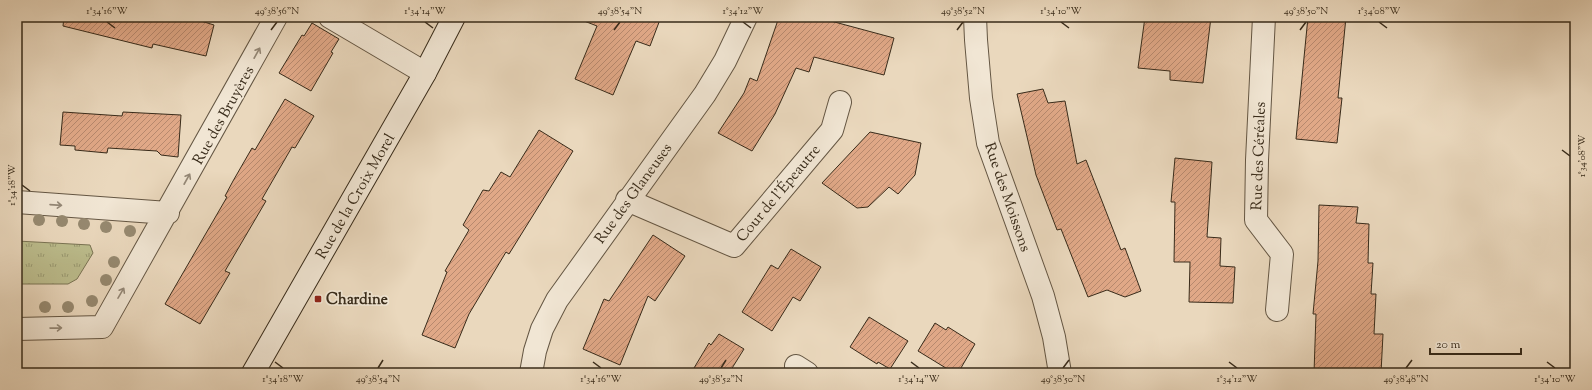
<svg xmlns="http://www.w3.org/2000/svg" width="1592" height="390" font-family="'Sorts Mill Goudy',serif">
  <style>
    .grass { fill: url(#grass-tufts); stroke: #7a7454 }
    .building { fill: url(#building-hatch); stroke: #382b1a }
    .lines { fill: none; stroke-linecap: round; stroke-linejoin: round }
    .street-casing { stroke: #645643; stroke-width: 24 }
    .secondary-casing { stroke: #382b1a; stroke-width: 24 }
    .street { stroke: #f1e6d4; stroke-width: 22 }
    .secondary { stroke: #f1e6d4; stroke-width: 22 }
    .tree { fill: #968970 }
    .oneway { stroke: #948877 }
    .ticks { fill: none; stroke: #382b1a; stroke-width: 1.5 }
    .poi-dot { fill: #8f2418; stroke: #f1e6d4; stroke-width: 1.5 }
    .labels { text-anchor: middle; stroke-width: 3.5; stroke-linejoin: round; paint-order: stroke }
    .street-label { font-size: 15px; fill: #382b1a; stroke: #f1e6d4 }
    .poi-label { font-size: 15px; font-weight: bold; fill: #382b1a; stroke: #f1e6d4; text-anchor: start }
    .neatline { fill: none; stroke: #382b1a; stroke-width: 1.5 }
    .ticks-label { font-size: 10px; text-anchor: middle; fill: #382b1a }
  </style>
  <defs>
    <pattern id="grass-tufts" width="24" height="20" patternUnits="userSpaceOnUse"><rect width="24" height="20" fill="#bcbd8d"/><path d="M3 7l-1-3M5 7V3M7 7l1-3M15 17l-1-3M17 17v-4M19 17l1-3" fill="none" stroke="#9a9a72"/></pattern>
    <pattern id="building-hatch" width="6" height="6" patternUnits="userSpaceOnUse"><rect width="6" height="6" fill="#e0a887"/><path d="M-1 1l2-2M0 6l6-6M5 7l2-2" fill="none" stroke="#b7896e"/></pattern>
  </defs>
  <rect width="100%" height="100%" fill="#ead8bd"/>
  <filter id="stains"><feTurbulence type="fractalNoise" baseFrequency=".005" numOctaves="4"/><feColorMatrix values="0 0 0 0 .2 0 0 0 0 .09 0 0 0 0 .02 0 0 0 .5 -.17"/></filter>
  <radialGradient id="worn" r=".72"><stop offset=".6" stop-color="#630" stop-opacity="0"/><stop offset="1" stop-color="#630" stop-opacity=".3"/></radialGradient>
  <!-- grass -->
  <path class="grass" d="M17 241 90 245 93 253 77 279 68 284H17Z"/>
  <!-- building -->
  <path class="building" d="M64 17H188L214 25 206 56 153 44 152 48 63 26Z
    M580 17H661L650 46 636 41 613 95 575 79 597 26 579 19Z
    M779 17H816L894 38 884 75 814 57 809 72 796 68 775 114 752 151 718 133 744 93 750 78 757 81Z
    M1145 17H1211L1203 83 1170 80V71L1138 68Z
    M1308 17H1346L1338 98H1342L1337 143 1296 139Z
    M312 23 339 39 331 52 333 53 311 91 279 73 302 35 304 36Z
    M1043 89 1048 103 1065 101 1077 164 1086 160 1121 250 1125 248 1141 291 1125 297 1107 290 1088 297 1061 229 1057 230 1036 175 1017 94Z
    M285 99 314 116 295 148 292 147 262 199 266 201 225 271 230 273 200 324 165 304 227 197 225 196 233 181 252 148 255 150Z
    M63 112 122 116 123 112 181 115 178 157 161 155 157 151 108 148 107 153 75 150V146L60 145Z
    M539 130 573 151 509 254 506 252 469 314 455 348 422 335 447 272 445 271 469 230 463 225 483 190 489 191 501 172 510 177Z
    M870 132 921 143 915 175 898 194 889 187 868 207 857 208 822 183Z
    M1175 158 1212 162 1207 237 1221 238 1220 266 1235 267 1233 303 1189 302 1190 262H1174L1175 202H1171Z
    M1319 205 1358 207 1356 223 1369 224 1368 263H1373L1371 294H1376L1374 334H1383L1381 373H1314L1316 314H1313L1318 261Z
    M653 235 685 256 655 301 648 296 620 365 583 349 604 299 609 301Z
    M791 249 821 267 800 301 793 297 772 331 742 312 771 265 778 269Z
    M869 317 908 341 890 369 878 362 877 364 850 347Z
    M935 323 946 330 948 327 975 344 958 373H954L918 351Z
    M719 334 744 349 729 373H691L709 343 711 345Z"/>
  <g class="lines">
    <defs>
      <path id="street" d="M330 17 425 73
        M975 17 976 40 981 98 988 143 1043 296 1054 337 1060 373
        M1264 17 1257 160 1256 220 1282 254 1277 310
        M627 200 734 246 832 130 840 102
        M17 202 168 213
        M17 329 102 327 276 17
        M796 366 807 373
        M531 373 535 351 542 329 557 300 705 94 725 61 746 17"/>
      <path id="secondary" d="M253 373 425 73 454 17"/>
    </defs>
    <!-- street casing -->
    <use href="#street" class="street-casing"/>
    <!-- secondary casing -->
    <use href="#secondary" class="secondary-casing"/>
    <!-- street -->
    <use href="#street" class="street"/>
    <!-- secondary -->
    <use href="#secondary" class="secondary"/>
  </g>
  <!-- trees -->
  <g class="tree">
    <circle cx="39" cy="220" r="6"/>
    <circle cx="62" cy="221" r="6"/>
    <circle cx="84" cy="224" r="6"/>
    <circle cx="106" cy="227" r="6"/>
    <circle cx="130" cy="231" r="6"/>
    <circle cx="114" cy="262" r="6"/>
    <circle cx="106" cy="280" r="6"/>
    <circle cx="92" cy="301" r="6"/>
    <circle cx="45" cy="307" r="6"/>
    <circle cx="68" cy="307" r="6"/>
  </g>
  <!-- one-way arrows -->
  <defs><path id="oneway-shaft" d="M-6 0H5M1.5-3L5.5 0L1.5 3" fill="none" stroke-width="1.6" stroke-linecap="round" stroke-linejoin="round"/></defs>
  <g class="oneway">
    <use href="#oneway-shaft" transform="translate(257 53) rotate(-61)"/>
    <use href="#oneway-shaft" transform="translate(187 179) rotate(-61)"/>
    <use href="#oneway-shaft" transform="translate(56 205) rotate(4)"/>
    <use href="#oneway-shaft" transform="translate(121 293) rotate(-60)"/>
    <use href="#oneway-shaft" transform="translate(56 328) rotate(-1)"/>
  </g>
  <!-- ticks -->
  <path class="ticks" d="M107 22 115 28M425 22 433 28M743 22 751 28M1061 22 1069 28M1379 22 1387 28M271 30 277 22M614 30 620 22M957 30 963 22M1300 30 1306 22M1562 150 1570 156M22 185 30 191M275 362 283 368M593 362 601 368M911 362 919 368M1229 362 1237 368M1547 362 1555 368M378 368 383 360M721 368 726 360M1063 368 1069 360M1406 368 1412 360"/>
  <!-- markers -->
  <rect class="poi-dot" x="314" y="295" width="8" height="8" rx="2"/>
  <g class="labels">
    <!-- street labels -->
    <g class="street-label">
      <text transform="translate(223 115) rotate(-61)" y="5">Rue des Bruyères</text>
      <text transform="translate(1258 156) rotate(-88)" y="5">Rue des Céréales</text>
      <text transform="translate(633 193) rotate(-54)" y="5">Rue des Glaneuses</text>
      <text transform="translate(778 193) rotate(-50)" y="5">Cour de l'Épeautre</text>
      <text transform="translate(355 196) rotate(-60)" y="5">Rue de la Croix Morel</text>
      <text transform="translate(1008 197) rotate(71)" y="5">Rue des Moissons</text>
    </g>
    <!-- poi labels -->
    <g class="poi-label">
      <text x="326" y="304">Chardine</text>
    </g>
  </g>
  <!-- margin -->
  <rect width="1592" height="390" fill="none" stroke="#ead8bd" stroke-width="44"/>
  <!-- scale -->
  <path d="M1430 348v6h91v-6" fill="none" stroke="#382b1a" stroke-width="2"/>
  <text x="1436" y="348" font-size="12" fill="#382b1a" stroke="#f1e6d4" stroke-width="3" paint-order="stroke">20 m</text>
  <rect x="22" y="22" width="1548" height="346" class="neatline"/>
  <g class="ticks-label">
    <text x="107" y="14">1°34'16"W</text>
    <text x="277" y="14">49°38'56"N</text>
    <text x="425" y="14">1°34'14"W</text>
    <text x="620" y="14">49°38'54"N</text>
    <text x="743" y="14">1°34'12"W</text>
    <text x="963" y="14">49°38'52"N</text>
    <text x="1061" y="14">1°34'10"W</text>
    <text x="1306" y="14">49°38'50"N</text>
    <text x="1379" y="14">1°34'08"W</text>
    <text transform="translate(1581 156) rotate(-90)" y="4">1°34'08"W</text>
    <text transform="translate(11 185) rotate(-90)" y="4">1°34'18"W</text>
    <text x="283" y="382">1°34'18"W</text>
    <text x="378" y="382">49°38'54"N</text>
    <text x="601" y="382">1°34'16"W</text>
    <text x="721" y="382">49°38'52"N</text>
    <text x="919" y="382">1°34'14"W</text>
    <text x="1063" y="382">49°38'50"N</text>
    <text x="1237" y="382">1°34'12"W</text>
    <text x="1406" y="382">49°38'48"N</text>
    <text x="1555" y="382">1°34'10"W</text>
  </g>
  <rect width="100%" height="100%" filter="url(#stains)"/>
  <rect width="100%" height="100%" fill="url(#worn)"/>
</svg>
